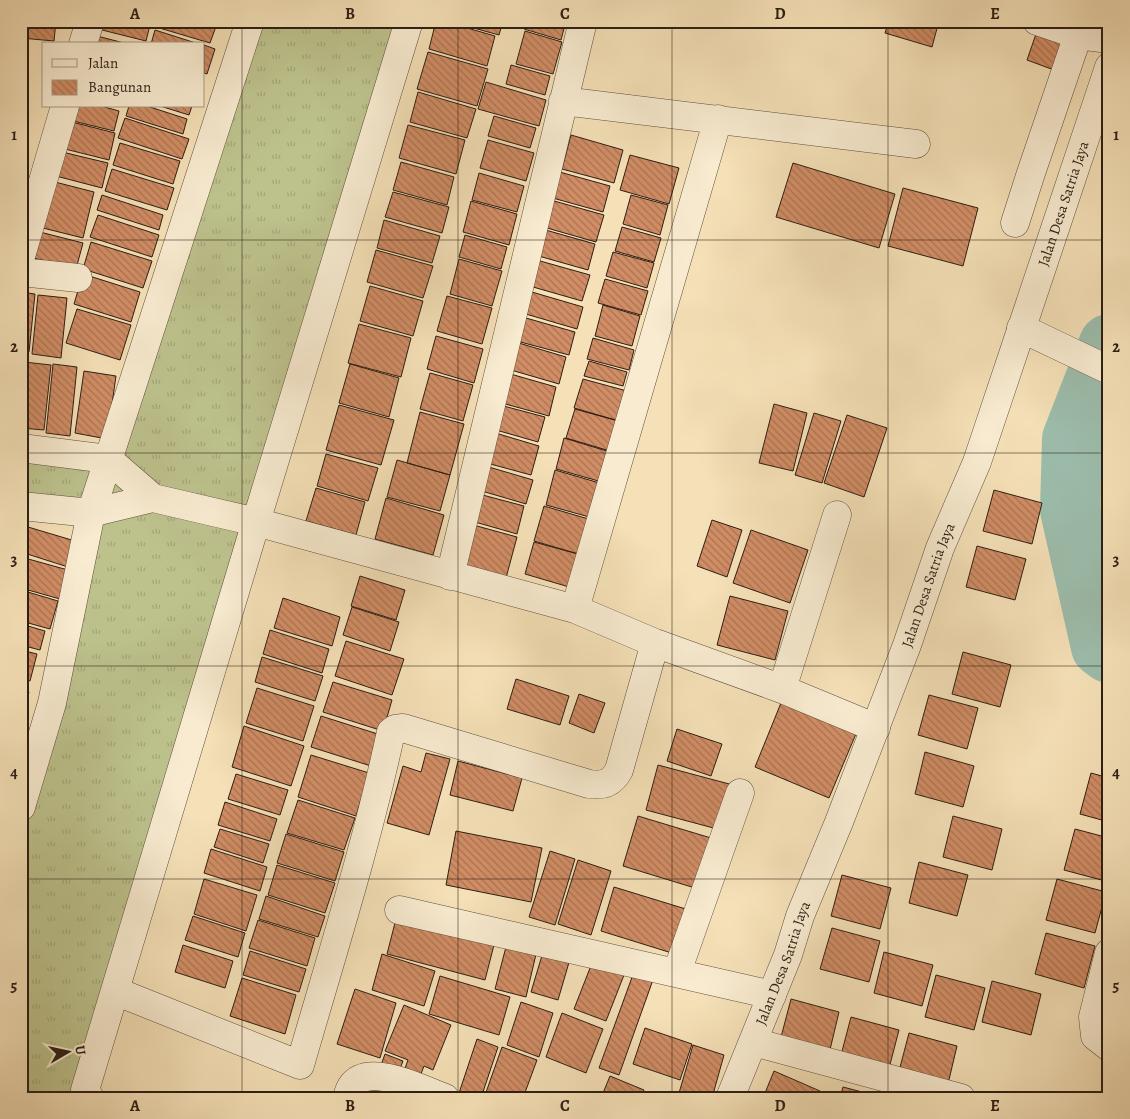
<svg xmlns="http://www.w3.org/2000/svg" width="1130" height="1119" font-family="Alegreya,serif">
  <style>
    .grass { fill: url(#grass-tufts); stroke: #747050 }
    .water { fill: url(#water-ripples); stroke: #6f7d6f }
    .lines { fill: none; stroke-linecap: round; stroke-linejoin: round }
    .river { stroke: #9cbdac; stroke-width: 60 }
    .building { fill: url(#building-back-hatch); stroke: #2c1e14 }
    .minor-casing { stroke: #5e4e3d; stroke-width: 29 }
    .tertiary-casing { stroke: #5e4e3d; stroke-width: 29 }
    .minor { stroke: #f8ebd0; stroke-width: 28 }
    .tertiary { stroke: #f8ebd0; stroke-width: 28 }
    .grid { fill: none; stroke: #2c1e14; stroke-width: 1; stroke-opacity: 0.55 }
    .labels { text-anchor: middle; stroke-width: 4; stroke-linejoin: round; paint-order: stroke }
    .street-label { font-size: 15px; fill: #2c1e14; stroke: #f8ebd0 }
    .neatline { fill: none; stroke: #2c1e14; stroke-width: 2 }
    .grid-label { font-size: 16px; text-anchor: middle; font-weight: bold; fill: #2c1e14 }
  </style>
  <defs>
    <pattern id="grass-tufts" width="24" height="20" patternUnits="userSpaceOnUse" patternTransform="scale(1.25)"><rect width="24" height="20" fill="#bdc28d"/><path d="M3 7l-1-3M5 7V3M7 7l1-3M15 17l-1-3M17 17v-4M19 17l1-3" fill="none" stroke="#a3a679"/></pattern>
    <pattern id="water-ripples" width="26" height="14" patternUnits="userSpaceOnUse" patternTransform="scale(1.25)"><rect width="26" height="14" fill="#9cbdac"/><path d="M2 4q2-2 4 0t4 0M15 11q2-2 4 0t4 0" fill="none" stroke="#87a293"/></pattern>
    <pattern id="building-back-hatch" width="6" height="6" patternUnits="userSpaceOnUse" patternTransform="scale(1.25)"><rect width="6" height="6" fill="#d18d65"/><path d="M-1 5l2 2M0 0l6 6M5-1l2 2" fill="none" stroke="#aa7352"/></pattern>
  </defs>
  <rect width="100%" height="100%" fill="#f5e0b7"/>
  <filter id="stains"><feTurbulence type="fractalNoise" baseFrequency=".004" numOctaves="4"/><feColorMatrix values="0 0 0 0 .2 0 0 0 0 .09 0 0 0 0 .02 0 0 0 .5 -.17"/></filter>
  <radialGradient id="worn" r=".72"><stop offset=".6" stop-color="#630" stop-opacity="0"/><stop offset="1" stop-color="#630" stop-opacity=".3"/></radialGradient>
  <!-- grass -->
  <path class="grass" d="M250 21H409L83 1098H21V807L90 514 21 506V448L108 458Z
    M1100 367 1109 371V653L1101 647 1070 510 1072 439Z"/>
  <!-- water -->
  <path class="water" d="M1109 311V369L1091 359Z"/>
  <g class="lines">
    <!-- river -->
    <path class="river" d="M1109 344 1072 439 1070 510 1101 647 1109 653"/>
  </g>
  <!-- building -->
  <path class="building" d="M21 21H56L54 41 21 38Z
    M100 21H151L146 41 98 29Z
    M158 21H218L210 43 156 27Z
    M436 21H443L495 36 487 66 429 49Z
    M448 21H503L499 35Z
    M526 21H566L561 40 524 29Z
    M889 21H939L932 47 885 33Z
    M155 30 199 44H151Z
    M525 31 562 42 553 74 516 64Z
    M1036 34 1063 44 1054 70 1027 60Z
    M97 36 128 44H95Z
    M204 45 215 49 207 74 204 73Z
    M428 52 488 69 477 106 417 89Z
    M511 65 550 76 545 95 506 84Z
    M486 82 546 100 539 126 478 109Z
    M418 92 476 109 467 138 410 122Z
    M72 106H101L119 111 114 131 69 120Z
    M129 106H147L187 119 183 134 126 116Z
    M160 106H192L189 115Z
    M494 116 536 128 530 148 488 136Z
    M125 118 189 139 182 159 118 138Z
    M68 121 115 133 109 160 61 148Z
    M408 125 465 140 456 174 399 158Z
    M571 135 623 150 614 183 562 169Z
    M488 140 534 153 526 181 480 168Z
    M120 143 180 161 173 184 113 165Z
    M58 151 108 163 102 188 52 175Z
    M630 155 679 168 669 204 620 190Z
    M401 162 454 177 447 205 393 190Z
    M793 163 895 194 879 248 776 217Z
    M112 169 174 188 167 210 105 191Z
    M556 171 610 186 603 212 549 197Z
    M479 173 524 186 517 212 472 200Z
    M51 181 94 192 83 238 39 227Z
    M903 188 978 208 963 266 888 246Z
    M393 192 449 207 442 233 385 217Z
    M102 195 163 215 159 230 97 210Z
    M631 195 668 205 660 235 623 224Z
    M547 199 604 215 596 242 540 226Z
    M471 201 517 214 509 245 463 232Z
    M98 215 159 235 152 257 90 237Z
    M384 220 440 236 432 263 377 248Z
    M622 227 661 238 654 262 615 251Z
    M542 229 595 244 588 270 535 255Z
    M32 230 83 243 76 269 26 256Z
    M465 235 507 247 501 269 459 257Z
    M91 242 152 261 143 288 83 269Z
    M376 250 433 266 423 298 367 282Z
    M613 252 654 263 647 288 606 276Z
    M459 259 502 271 492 306 450 294Z
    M533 259 590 275 582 301 526 285Z
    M83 274 140 292 131 322 74 304Z
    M605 279 648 291 641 315 598 303Z
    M370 286 423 301 413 336 360 321Z
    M525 290 583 307 577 329 519 312Z
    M21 292 35 294 29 352H21Z
    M38 295 67 298 61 358 32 354Z
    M447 296 492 308 482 344 437 331Z
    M603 305 640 316 632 346 595 336Z
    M77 309 131 325 120 360 66 343Z
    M519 316 575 332 569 355 513 340Z
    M359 324 411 338 401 377 348 363Z
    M436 336 483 349 474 383 427 369Z
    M593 338 634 350 629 370 587 359Z
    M512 341 566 357 559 384 504 368Z
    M589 361 627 372 623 386 584 376Z
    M24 362 51 365 44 430 21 428V388Z
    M53 364 77 367 70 436 46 433Z
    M350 364 399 378 389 417 339 403Z
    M84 371 116 376 107 439 75 433Z
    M430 373 473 385 463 421 420 409Z
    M507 373 556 387 549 416 498 402Z
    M583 379 627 391 619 421 574 408Z
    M496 404 545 417 538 442 489 428Z
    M774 404 807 413 793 471 759 463Z
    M339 405 394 420 381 465 326 450Z
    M575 409 618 421 610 451 566 438Z
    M420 412 464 424 450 475 407 463Z
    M814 413 841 421 822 483 795 475Z
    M847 415 887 428 864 497 824 483Z
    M492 432 539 446 531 475 483 462Z
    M564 438 610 452 602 482 556 469Z
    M326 454 378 468 368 501 317 486Z
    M397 460 450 475 440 511 387 497Z
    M482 465 533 480 526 504 475 489Z
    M555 470 603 484 593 518 546 505Z
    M316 488 365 502 356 535 306 521Z
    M994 490 1042 503 1032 544 983 531Z
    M475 493 524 506 517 534 468 520Z
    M386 498 444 515 433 555 375 539Z
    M544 506 592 520 582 555 534 541Z
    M712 520 742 530 727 577 697 566Z
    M466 523 517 537 506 578 454 564Z
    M28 527 75 541 68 567 21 552Z
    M751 530 808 550 790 603 733 583Z
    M534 542 585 556 576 589 525 574Z
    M977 546 1026 559 1015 600 966 587Z
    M21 557 68 570 60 599 21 588Z
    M360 576 405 590 396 620 351 606Z
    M21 590 58 601 50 629 21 621Z
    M730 596 788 611 775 660 717 645Z
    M283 598 340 617 332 646 274 628Z
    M352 607 399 622 390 651 343 635Z
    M21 624 45 631 40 650 21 645Z
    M270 630 329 649 322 673 263 654Z
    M346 641 404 659 392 695 335 676Z
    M21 650 37 654 30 681 21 678Z
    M963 652 1011 665 1000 707 952 694Z
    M262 657 323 676 315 701 255 682Z
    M516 679 569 696 560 725 507 709Z
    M333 682 392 700 383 731 323 712Z
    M257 688 314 706 303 741 246 723Z
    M21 689 29 692 22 717H21Z
    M579 694 605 703 594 733 569 723Z
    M929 695 978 708 967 749 918 735Z
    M783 698 858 729 829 798 755 767Z
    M321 716 381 735 371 766 311 747Z
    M244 726 304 746 291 786 232 767Z
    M677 729 722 744 711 776 667 761Z
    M925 752 974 766 963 807 915 794Z
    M426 753 450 759 429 835 387 823 403 766 421 772Z
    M311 755 369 773 356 816 298 797Z
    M458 761 522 778 513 811 450 795Z
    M658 765 733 785 721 830 646 810Z
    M1091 773 1109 778V822L1080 814Z
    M236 774 288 790 280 815 228 799Z
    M298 800 355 818 344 850 287 833Z
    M225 802 277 819 270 841 218 825Z
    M638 816 711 838 695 888 623 866Z
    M953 816 1002 829 992 870 943 857Z
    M220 829 269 844 263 863 214 847Z
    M1075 829 1109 838V882L1064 870Z
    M456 831 542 848 531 902 446 885Z
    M286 834 344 852 335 881 277 863Z
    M211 849 267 867 260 891 204 873Z
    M550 851 575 859 555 925 529 917Z
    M578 860 611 871 591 935 558 924Z
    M919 862 968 875 957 916 909 903Z
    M277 865 335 883 325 913 268 895Z
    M842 875 891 888 880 929 831 916Z
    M204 879 257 895 246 931 194 914Z
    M1057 879 1106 892 1095 933 1046 920Z
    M614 887 689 910 675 954 601 931Z
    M266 896 325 916 318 937 259 919Z
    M193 916 245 933 238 957 185 940Z
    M396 919 494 945 485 980 387 954Z
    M258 920 315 938 307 966 249 948Z
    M832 928 880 941 869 982 820 969Z
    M1046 933 1095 946 1084 988 1035 974Z
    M507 943 537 950 526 997 495 989Z
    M183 945 233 961 225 988 175 972Z
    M250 951 306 969 299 992 243 975Z
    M543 952 570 959 558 1000 531 992Z
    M884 952 933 965 922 1006 874 993Z
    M382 954 435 971 424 1006 372 990Z
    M592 963 624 975 606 1021 574 1009Z
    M635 969 654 977 619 1075 599 1068Z
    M936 975 985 988 974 1030 925 1017Z
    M440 976 510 997 499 1035 429 1014Z
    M242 978 296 995 285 1034 230 1016Z
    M992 981 1041 994 1031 1035 982 1022Z
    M355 989 396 1003 380 1058 337 1044Z
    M791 999 839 1012 829 1054 780 1041Z
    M521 1002 553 1013 539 1057 507 1045Z
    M404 1005 451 1025 433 1070 424 1066 419 1079 403 1074 408 1060 385 1051Z
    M562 1013 603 1029 586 1073 546 1057Z
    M851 1017 899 1030 888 1072 840 1059Z
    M645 1028 692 1044 680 1080 633 1064Z
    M909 1033 957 1046 947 1088 898 1075Z
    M477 1039 498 1047 481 1098H474L459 1093Z
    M693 1045 724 1055 712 1098H695L679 1093Z
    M502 1047 537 1060 523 1098H484Z
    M385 1054 403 1061 397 1076 380 1068Z
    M774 1071 820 1091 817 1098H763Z
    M610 1076 644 1090 641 1098H601Z
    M843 1087 885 1098H840Z"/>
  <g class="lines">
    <defs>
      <path id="minor" d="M1037 21 1078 35 1109 39
        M83 44 90 21
        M563 101 916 144
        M1015 223 1030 176 1078 35
        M21 256 65 106
        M21 272 78 278
        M1021 328 1109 370
        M21 448 108 459 153 498
        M21 506 91 513 153 498 256 522 575 609 655 643 782 689 876 728
        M450 576 583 21
        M575 609 718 119
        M782 689 837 515
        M21 807 52 703 91 513 250 21
        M399 910 772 995
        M1109 953 1093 1017 1095 1036 1109 1047
        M677 972 740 793
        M115 991 300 1065C332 954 367 844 391 732L395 729 403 728 589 784C604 786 612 783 619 770L655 643
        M754 1042 961 1098
        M90 1098 85 1090 256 522 409 21
        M347 1098C348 1094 349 1090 351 1087 368 1061 423 1090 445 1098"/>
      <g id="tertiary">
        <path id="s1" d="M730 1098 788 955 800 916 839 822 907 645 940 548 977 462 1109 67"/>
      </g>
    </defs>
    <!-- minor casing -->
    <use href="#minor" class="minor-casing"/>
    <!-- tertiary casing -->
    <use href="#tertiary" class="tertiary-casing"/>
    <!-- minor -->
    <use href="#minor" class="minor"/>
    <!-- tertiary -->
    <use href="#tertiary" class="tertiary"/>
  </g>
  <!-- grid -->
  <path class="grid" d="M242 21V1098M458 21V1098M672 21V1098M888 21V1098M21 240H1109M21 453H1109M21 666H1109M21 879H1109"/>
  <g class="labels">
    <!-- street labels -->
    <g class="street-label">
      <text dy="5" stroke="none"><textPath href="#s1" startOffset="955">Jalan Desa Satria Jaya</textPath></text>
      <text dy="5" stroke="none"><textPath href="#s1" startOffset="550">Jalan Desa Satria Jaya</textPath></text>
      <text dy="5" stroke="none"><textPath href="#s1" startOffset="145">Jalan Desa Satria Jaya</textPath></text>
    </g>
  </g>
  <!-- margin -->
  <rect width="1130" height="1119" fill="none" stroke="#f5e0b7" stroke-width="55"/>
  <!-- legend -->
  <rect x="42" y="42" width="162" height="65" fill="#f8ebd0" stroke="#a69985"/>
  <rect x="52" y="59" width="25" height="8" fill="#f8ebd0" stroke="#a69985"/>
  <text x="88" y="68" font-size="15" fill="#2c1e14">Jalan</text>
  <rect x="52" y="80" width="25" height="15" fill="url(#building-back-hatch)" stroke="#a69985"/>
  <text x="88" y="92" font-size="15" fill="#2c1e14">Bangunan</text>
  <!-- north arrow -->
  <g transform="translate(68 1052) rotate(81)" stroke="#f8ebd0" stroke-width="4" paint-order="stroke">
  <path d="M0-4L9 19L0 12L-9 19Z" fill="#2c1e14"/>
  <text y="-8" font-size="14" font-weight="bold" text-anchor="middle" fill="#2c1e14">U</text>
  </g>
  <rect x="28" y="28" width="1074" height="1064" class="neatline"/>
  <g class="grid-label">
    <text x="135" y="19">A</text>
    <text x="350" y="19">B</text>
    <text x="565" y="19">C</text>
    <text x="780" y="19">D</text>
    <text x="995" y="19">E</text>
    <text x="14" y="140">1</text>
    <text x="1116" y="140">1</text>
    <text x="14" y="352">2</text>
    <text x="1116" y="352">2</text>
    <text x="14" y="565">3</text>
    <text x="1116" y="565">3</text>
    <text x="14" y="778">4</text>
    <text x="1116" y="778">4</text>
    <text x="14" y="991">5</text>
    <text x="1116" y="991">5</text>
    <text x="135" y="1111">A</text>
    <text x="350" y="1111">B</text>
    <text x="565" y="1111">C</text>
    <text x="780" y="1111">D</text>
    <text x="995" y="1111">E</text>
  </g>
  <rect width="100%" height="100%" filter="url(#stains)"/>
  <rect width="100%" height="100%" fill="url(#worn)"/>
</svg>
